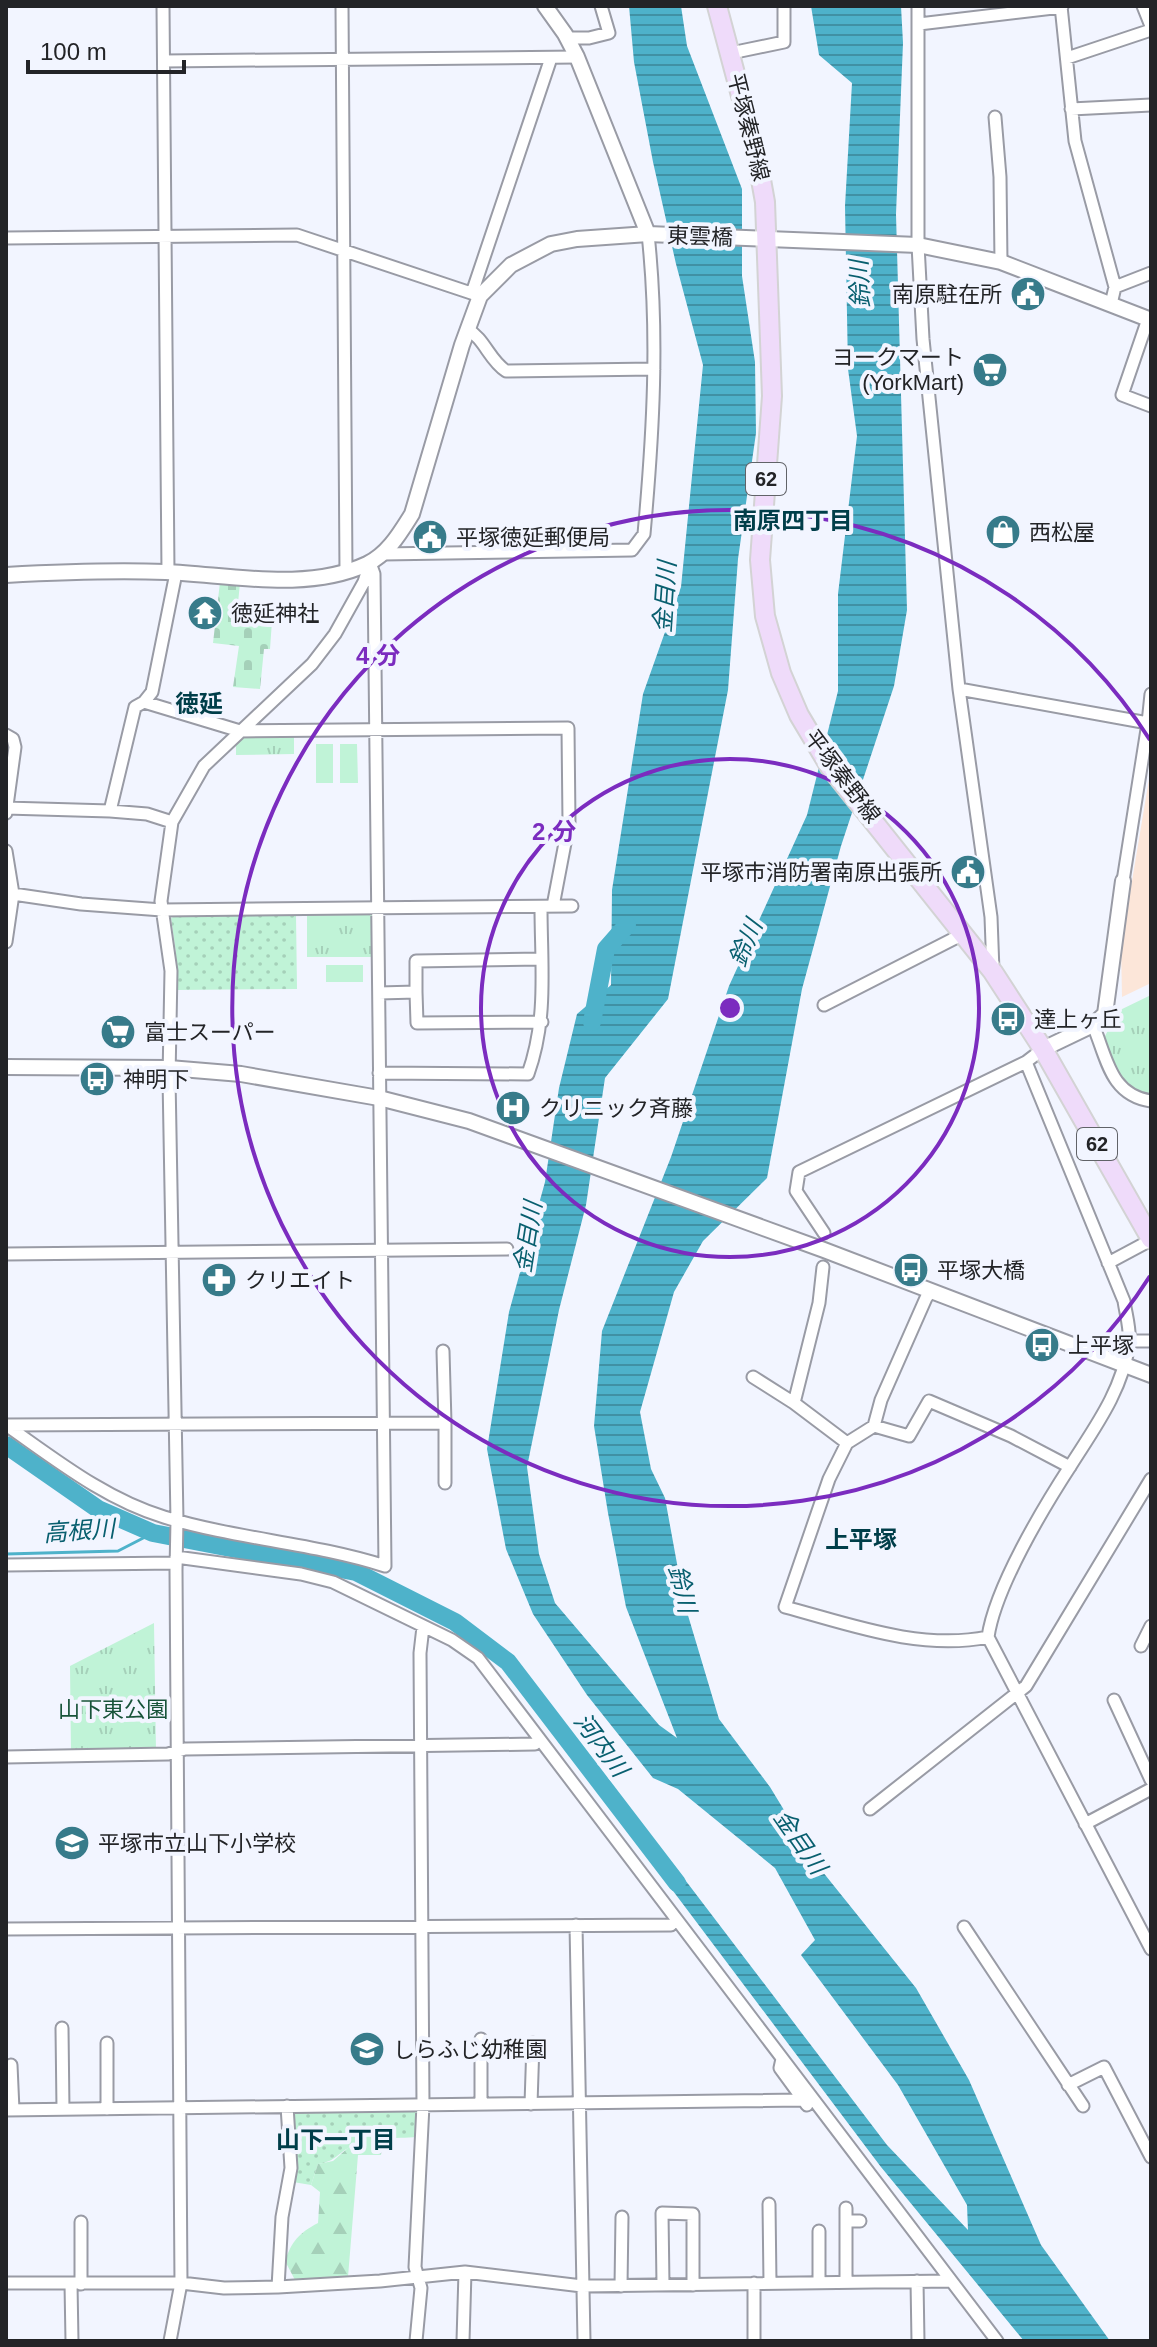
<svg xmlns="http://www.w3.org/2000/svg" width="1157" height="2347" font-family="Arial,'Noto Sans JP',sans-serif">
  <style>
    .medical { fill: #fce6d9 }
    .grass { fill: url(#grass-dots) }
    .forest { fill: url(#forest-firs) }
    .cemetery { fill: url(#cemetery-stones) }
    .park { fill: url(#park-tufts) }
    .pitch { fill: #c0f3d7 }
    .water { fill: url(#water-rules) }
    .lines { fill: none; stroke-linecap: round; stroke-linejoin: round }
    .stream { stroke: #4eb2ca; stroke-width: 3 }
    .river { stroke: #4eb2ca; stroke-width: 18 }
    .minor-casing { stroke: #999ba5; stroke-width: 15 }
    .tertiary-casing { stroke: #999ba5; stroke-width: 18 }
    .primary-casing { stroke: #d3d3d4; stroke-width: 22 }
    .minor { stroke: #fff; stroke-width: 11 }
    .tertiary { stroke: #fff; stroke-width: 14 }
    .primary { stroke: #efdbfa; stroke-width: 18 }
    .ring { fill: none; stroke: #7b2cbf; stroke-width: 4 }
    .labels { text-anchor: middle; stroke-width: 8; stroke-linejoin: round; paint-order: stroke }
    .shield { fill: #f2f5ff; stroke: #616368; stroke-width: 2 }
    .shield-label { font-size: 20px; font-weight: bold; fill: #232427 }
    .street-label { font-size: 22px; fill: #232427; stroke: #f2f5ff }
    .poi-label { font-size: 22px; fill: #232427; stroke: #f2f5ff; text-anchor: start }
    .park-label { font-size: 22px; fill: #18543a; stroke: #f2f5ff }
    .water-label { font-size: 24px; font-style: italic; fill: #085f6f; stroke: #f2f5ff }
    .neighbourhood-label { font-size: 24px; font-weight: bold; fill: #003e49; stroke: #f2f5ff }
    .centre { fill: #7b2cbf; stroke: #f2f5ff; stroke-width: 4 }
    .ring-label { font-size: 24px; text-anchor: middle; font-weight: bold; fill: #7b2cbf; stroke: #f2f5ff; stroke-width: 8; stroke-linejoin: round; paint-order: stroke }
  </style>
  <defs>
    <pattern id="grass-dots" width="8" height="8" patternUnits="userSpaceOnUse" patternTransform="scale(2)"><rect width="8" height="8" fill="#c0f3d7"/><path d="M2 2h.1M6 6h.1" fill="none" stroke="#a5d0b9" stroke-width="1.8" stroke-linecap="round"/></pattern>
    <pattern id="forest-firs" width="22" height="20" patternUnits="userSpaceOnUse" patternTransform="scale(2)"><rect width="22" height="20" fill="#c0f3d7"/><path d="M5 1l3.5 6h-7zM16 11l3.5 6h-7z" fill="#a5d0b9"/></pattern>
    <pattern id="cemetery-stones" width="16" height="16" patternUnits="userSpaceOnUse" patternTransform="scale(2)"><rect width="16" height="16" fill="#c0f3d7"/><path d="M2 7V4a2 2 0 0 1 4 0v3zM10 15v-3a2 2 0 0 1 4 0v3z" fill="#a5d0b9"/></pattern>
    <pattern id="park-tufts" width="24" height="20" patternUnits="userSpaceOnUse" patternTransform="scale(2)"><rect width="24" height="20" fill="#c0f3d7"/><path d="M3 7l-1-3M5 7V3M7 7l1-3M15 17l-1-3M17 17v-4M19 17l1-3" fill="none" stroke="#a5d0b9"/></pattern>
    <pattern id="water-rules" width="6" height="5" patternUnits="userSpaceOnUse" patternTransform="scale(2)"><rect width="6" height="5" fill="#4eb2ca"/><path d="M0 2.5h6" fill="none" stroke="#4091a4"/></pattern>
  </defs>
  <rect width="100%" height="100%" fill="#f2f5ff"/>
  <!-- medical -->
  <path class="medical" d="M1151 767V983L1122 997 1121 947Z"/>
  <!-- grass -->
  <path class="grass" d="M296 915 297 989 176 990V953L171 918 176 916Z
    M296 2109H418L417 2137C396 2139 371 2136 352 2146 337 2153 337 2161 318 2164L311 2185 293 2182 297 2158 292 2113Z"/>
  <!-- forest -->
  <path class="forest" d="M370 2139 383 2140 381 2155H358L348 2277 295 2280 285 2261C292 2241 299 2233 318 2223L320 2192 311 2185 318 2164 333 2161 349 2147Z"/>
  <!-- cemetery -->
  <path class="cemetery" d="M220 582 240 583 238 603 273 607 270 649H264L260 689 233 687 239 646 213 643Z"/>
  <!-- park -->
  <path class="park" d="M294 733V754L236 755V742L244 734Z
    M307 914H372V957H307Z
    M1151 995V1095L1122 1085 1111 1062 1104 1038 1118 1011Z
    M154 1623 156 1752 71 1753 70 1666Z"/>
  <!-- pitch -->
  <path class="pitch" d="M316 744H333V783H316Z
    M340 744H357L358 783H340Z
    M326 965H363V982H326Z"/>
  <!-- water -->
  <path class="water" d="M629 6H681L687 46 742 189V276L755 362 756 433 738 559 728 690 668 999 605 1078 586 1205 559 1310 527 1467 539 1554 555 1603 659 1725 677 1738 626 1607 608 1513 594 1426 602 1331 671 1157 729 986 807 815 838 691V594L857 436 848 369 845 206 852 83 819 55 811 6H901L903 43 896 214 907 610 894 686 841 846 802 989 767 1178 703 1241 674 1292 640 1412 651 1469 665 1498 684 1602 719 1719 770 1787 818 1866 916 1988 969 2080 1041 2245 1110 2341H1024L881 2167 652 1863 673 1864 887 2145 968 2230 967 2205 898 2085 801 1955 815 1940 775 1868 678 1789 653 1778 587 1695 533 1614 506 1549 487 1449 509 1312 545 1182 559 1088 577 1014 611 985 612 890 643 694 681 587 703 365 676 264 653 162 634 62Z"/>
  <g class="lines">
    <!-- stream -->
    <path class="stream" d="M6 1554 118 1551 153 1533"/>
    <!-- river -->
    <path class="river" d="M592 1022 606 949 627 925
      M6 1445 98 1509 153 1533 356 1572 455 1622 508 1662 677 1883"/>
    <defs>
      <path id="minor" d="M163 6 168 572
        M342 6 346 571
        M918 6V245L923 339 959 689 991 917 993 971
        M1061 6 1075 141 1115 287
        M1143 6 1151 26
        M919 24 1062 7
        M568 38H589L609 33 601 6
        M731 53 784 42V6
        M1067 58 1151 30
        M164 61 577 57
        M1071 109 1151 105
        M995 117 1000 177 1001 262
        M6 238 297 235 480 296
        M472 293 551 58
        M1111 304 1115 287 1151 273
        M1148 319 1122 395 1151 406
        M467 329C485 339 489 360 506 371L654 369
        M383 554 632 550 644 534C653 435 659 335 648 234
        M959 689 1148 723 1151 694
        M144 702 240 731 568 728 569 822 553 906
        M6 735 13 739 15 747 6 813
        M6 808 110 811 135 707 144 702 152 692 176 573
        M110 811 147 814 172 822
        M6 851 13 894 6 942
        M1123 881 1148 723H1151
        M13 894 81 904 162 910 572 906
        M416 992 417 1023 542 1022
        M379 993 416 992V961L541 959
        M824 1005 965 933
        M1093 1025C1107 1058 1110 1095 1151 1101
        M1043 1049 1026 1062 1124 1301C1126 1315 1131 1331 1129 1344 1122 1391 1095 1427 1071 1465 1043 1508 995 1588 988 1637L1151 1949
        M379 1073 528 1074C548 1018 541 965 541 907
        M824 1233 796 1191 799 1172 1026 1062
        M6 1254 507 1249
        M1108 1263 1151 1240
        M1130 1341H1151
        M443 1351 445 1423
        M753 1377 794 1403 847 1443
        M794 1403 819 1303 823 1267
        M6 1425C56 1460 105 1499 164 1517 236 1539 313 1543 385 1566L374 574 370 563
        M6 1425 445 1423V1483
        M874 1426 881 1400 926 1298 931 1291
        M176 1557 301 1574 333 1582 452 1640 478 1658 997 2341
        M6 1565 176 1563
        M988 1637C920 1651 849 1624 785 1607L829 1479 847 1443 874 1426 909 1436 929 1401 1011 1436 1070 1467
        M1141 1646 1151 1626
        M1114 1700 1151 1780
        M6 1757 168 1754 185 1749 535 1744
        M870 1809 1026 1686 1151 1479
        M1085 1824 1151 1789
        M576 1925 584 2341
        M964 1927 1083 2106
        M6 1929 671 1925
        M62 2028 63 2109
        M482 2052H532
        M782 2059 780 2068 807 2105
        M11 2065 13 2110
        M1068 2085 1104 2067 1151 2157
        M481 2104V2039
        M531 2104 533 2043
        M107 2109V2043
        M6 2110 804 2100
        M769 2204 770 2283
        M846 2208V2282
        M846 2221H860
        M81 2222V2284
        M917 2281 918 2341
        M819 2282V2231
        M6 2283H181L224 2288 278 2287 380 2281 465 2272 582 2286 950 2281
        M754 2283V2341
        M71 2284 72 2341
        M663 2285 662 2213 693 2214V2285
        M621 2286 622 2217
        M278 2287 282 2217 291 2168 287 2106
        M170 2341 181 2283 176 1570 177 1520 169 1078 171 971 161 901 172 822 204 766 312 664 335 634 364 582 370 563
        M416 2341 421 2288 415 2267 423 2105 420 1653 423 1627
        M463 2341 465 2272"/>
      <path id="tertiary" d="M545 6 565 34 577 57 648 234
        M6 575C60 572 112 570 166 572 231 575 307 592 367 564 388 554 400 533 412 514L462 345 480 296 511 265 551 244 577 239 648 234 918 245 1001 262 1151 320
        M1043 1049 1093 1025 1105 1014 1123 881
        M6 1067 169 1068 241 1074 379 1098 469 1121 824 1250 1151 1375"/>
      <path id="primary" d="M717 6 756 152 765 202 772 396 760 560 765 616 781 673 799 715 830 767 993 972 1043 1049 1151 1239"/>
    </defs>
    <!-- minor casing -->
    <use href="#minor" class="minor-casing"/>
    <!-- tertiary casing -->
    <use href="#tertiary" class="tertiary-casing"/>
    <!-- primary casing -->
    <use href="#primary" class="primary-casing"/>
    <!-- minor -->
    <use href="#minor" class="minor"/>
    <!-- tertiary -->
    <use href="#tertiary" class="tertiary"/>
    <!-- primary -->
    <use href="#primary" class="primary"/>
  </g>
  <!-- distance rings -->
  <g class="ring">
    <circle cx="730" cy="1008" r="249"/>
    <path d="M1150 1276A498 498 0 1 1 1150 740"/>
  </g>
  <!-- icons -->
  <defs>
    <symbol id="civic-disc" viewBox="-11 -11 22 22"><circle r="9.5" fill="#377b8a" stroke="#f2f5ff"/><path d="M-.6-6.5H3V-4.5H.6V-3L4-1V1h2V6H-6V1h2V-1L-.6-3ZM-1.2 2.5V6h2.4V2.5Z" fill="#fff"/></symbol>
    <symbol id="supermarket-disc" viewBox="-11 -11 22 22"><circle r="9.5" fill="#377b8a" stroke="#f2f5ff"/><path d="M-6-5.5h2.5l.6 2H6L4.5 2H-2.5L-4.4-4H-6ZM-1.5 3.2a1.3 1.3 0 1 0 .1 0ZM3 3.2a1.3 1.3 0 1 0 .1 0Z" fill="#fff"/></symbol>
    <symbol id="shop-disc" viewBox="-11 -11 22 22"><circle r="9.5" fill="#377b8a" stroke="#f2f5ff"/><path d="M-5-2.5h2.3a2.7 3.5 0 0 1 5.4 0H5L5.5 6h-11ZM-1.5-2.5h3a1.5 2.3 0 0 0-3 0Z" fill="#fff"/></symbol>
    <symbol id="temple-disc" viewBox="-11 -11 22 22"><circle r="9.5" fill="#377b8a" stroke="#f2f5ff"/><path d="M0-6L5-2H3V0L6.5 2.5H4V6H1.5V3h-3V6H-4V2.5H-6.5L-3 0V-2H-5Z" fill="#fff"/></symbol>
    <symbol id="bus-disc" viewBox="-11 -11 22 22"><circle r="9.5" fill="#377b8a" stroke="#f2f5ff"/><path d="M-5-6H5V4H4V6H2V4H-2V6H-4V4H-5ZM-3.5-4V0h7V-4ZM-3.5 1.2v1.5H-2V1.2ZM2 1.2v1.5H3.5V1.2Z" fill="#fff"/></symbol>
    <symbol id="hospital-disc" viewBox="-11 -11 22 22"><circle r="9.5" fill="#377b8a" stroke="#f2f5ff"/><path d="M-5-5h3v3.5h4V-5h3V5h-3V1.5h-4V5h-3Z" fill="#fff"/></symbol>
    <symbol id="pharmacy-disc" viewBox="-11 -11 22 22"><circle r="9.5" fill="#377b8a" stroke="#f2f5ff"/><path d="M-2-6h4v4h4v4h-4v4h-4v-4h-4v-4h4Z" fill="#fff"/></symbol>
    <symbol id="school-disc" viewBox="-11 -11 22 22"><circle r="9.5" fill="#377b8a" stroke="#f2f5ff"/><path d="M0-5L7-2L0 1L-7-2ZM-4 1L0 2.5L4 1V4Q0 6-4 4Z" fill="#fff"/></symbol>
  </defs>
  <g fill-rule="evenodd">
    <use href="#civic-disc" x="1008" y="274" width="40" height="40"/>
    <use href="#supermarket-disc" x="970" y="350" width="40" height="40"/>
    <use href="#shop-disc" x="983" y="512" width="40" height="40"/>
    <use href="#civic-disc" x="410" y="517" width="40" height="40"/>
    <use href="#temple-disc" x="185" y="593" width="40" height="40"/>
    <use href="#civic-disc" x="948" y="852" width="40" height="40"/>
    <use href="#bus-disc" x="988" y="999" width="40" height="40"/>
    <use href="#supermarket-disc" x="98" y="1012" width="40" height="40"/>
    <use href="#bus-disc" x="77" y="1059" width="40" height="40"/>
    <use href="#hospital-disc" x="493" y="1088" width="40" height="40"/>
    <use href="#bus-disc" x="891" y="1250" width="40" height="40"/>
    <use href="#pharmacy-disc" x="199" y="1260" width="40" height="40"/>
    <use href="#bus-disc" x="1022" y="1325" width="40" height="40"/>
    <use href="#school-disc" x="52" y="1823" width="40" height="40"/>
    <use href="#school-disc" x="347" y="2029" width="40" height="40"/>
  </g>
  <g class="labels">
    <!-- shield labels -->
    <g class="shield">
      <rect x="746" y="463" width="40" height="32" rx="6"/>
      <rect x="1077" y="1128" width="40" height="32" rx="6"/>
    </g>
    <g class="shield-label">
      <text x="766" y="486">62</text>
      <text x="1097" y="1151">62</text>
    </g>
    <!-- street labels -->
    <g class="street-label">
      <text transform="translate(749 127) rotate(76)" y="8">平塚秦野線</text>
      <text transform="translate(700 236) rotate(2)" y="8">東雲橋</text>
      <text transform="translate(843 776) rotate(53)" y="8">平塚秦野線</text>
    </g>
    <!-- poi labels -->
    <g class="poi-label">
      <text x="1002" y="302" text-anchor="end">南原駐在所</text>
      <text x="964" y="365" text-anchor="end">ヨークマート<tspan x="964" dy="25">(YorkMart)</tspan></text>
      <text x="1029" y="540">西松屋</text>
      <text x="456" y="545">平塚徳延郵便局</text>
      <text x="231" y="621">徳延神社</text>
      <text x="942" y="880" text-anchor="end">平塚市消防署南原出張所</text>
      <text x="1034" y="1027">達上ヶ丘</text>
      <text x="144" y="1040">富士スーパー</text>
      <text x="123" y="1087">神明下</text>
      <text x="539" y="1116">クリニック斉藤</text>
      <text x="937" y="1278">平塚大橋</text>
      <text x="245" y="1288">クリエイト</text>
      <text x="1068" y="1353">上平塚</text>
      <text x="98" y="1851">平塚市立山下小学校</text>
      <text x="393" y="2057">しらふじ幼稚園</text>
    </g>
    <!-- park labels -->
    <g class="park-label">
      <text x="113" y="1717">山下東公園</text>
    </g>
    <!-- water labels -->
    <g class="water-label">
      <text transform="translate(860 284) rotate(-93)" y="8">鈴川</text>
      <text transform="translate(665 597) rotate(-86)" y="8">金目川</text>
      <text transform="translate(746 943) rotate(-67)" y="8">鈴川</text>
      <text transform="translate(528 1237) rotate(-81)" y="8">金目川</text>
      <text transform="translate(79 1531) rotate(-4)" y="8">高根川</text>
      <text transform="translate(682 1589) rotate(76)" y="8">鈴川</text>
      <text transform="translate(601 1745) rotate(53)" y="8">河内川</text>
      <text transform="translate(800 1842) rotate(55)" y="8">金目川</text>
    </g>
    <!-- neighbourhood labels -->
    <g class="neighbourhood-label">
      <text x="793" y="529">南原四丁目</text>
      <text x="199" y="712">徳延</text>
      <text x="861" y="1548">上平塚</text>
      <text x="336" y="2148">山下一丁目</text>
    </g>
  </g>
  <circle cx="730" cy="1008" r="12" class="centre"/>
  <g class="ring-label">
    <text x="378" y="664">4 分</text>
    <text x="554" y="840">2 分</text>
  </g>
  <!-- border -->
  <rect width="1157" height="2347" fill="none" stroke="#232427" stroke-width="16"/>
  <!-- scale -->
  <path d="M28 60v12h156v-12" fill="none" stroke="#232427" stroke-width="4"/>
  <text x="40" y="60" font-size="24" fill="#232427" stroke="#f2f5ff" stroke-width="6" paint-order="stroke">100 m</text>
</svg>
